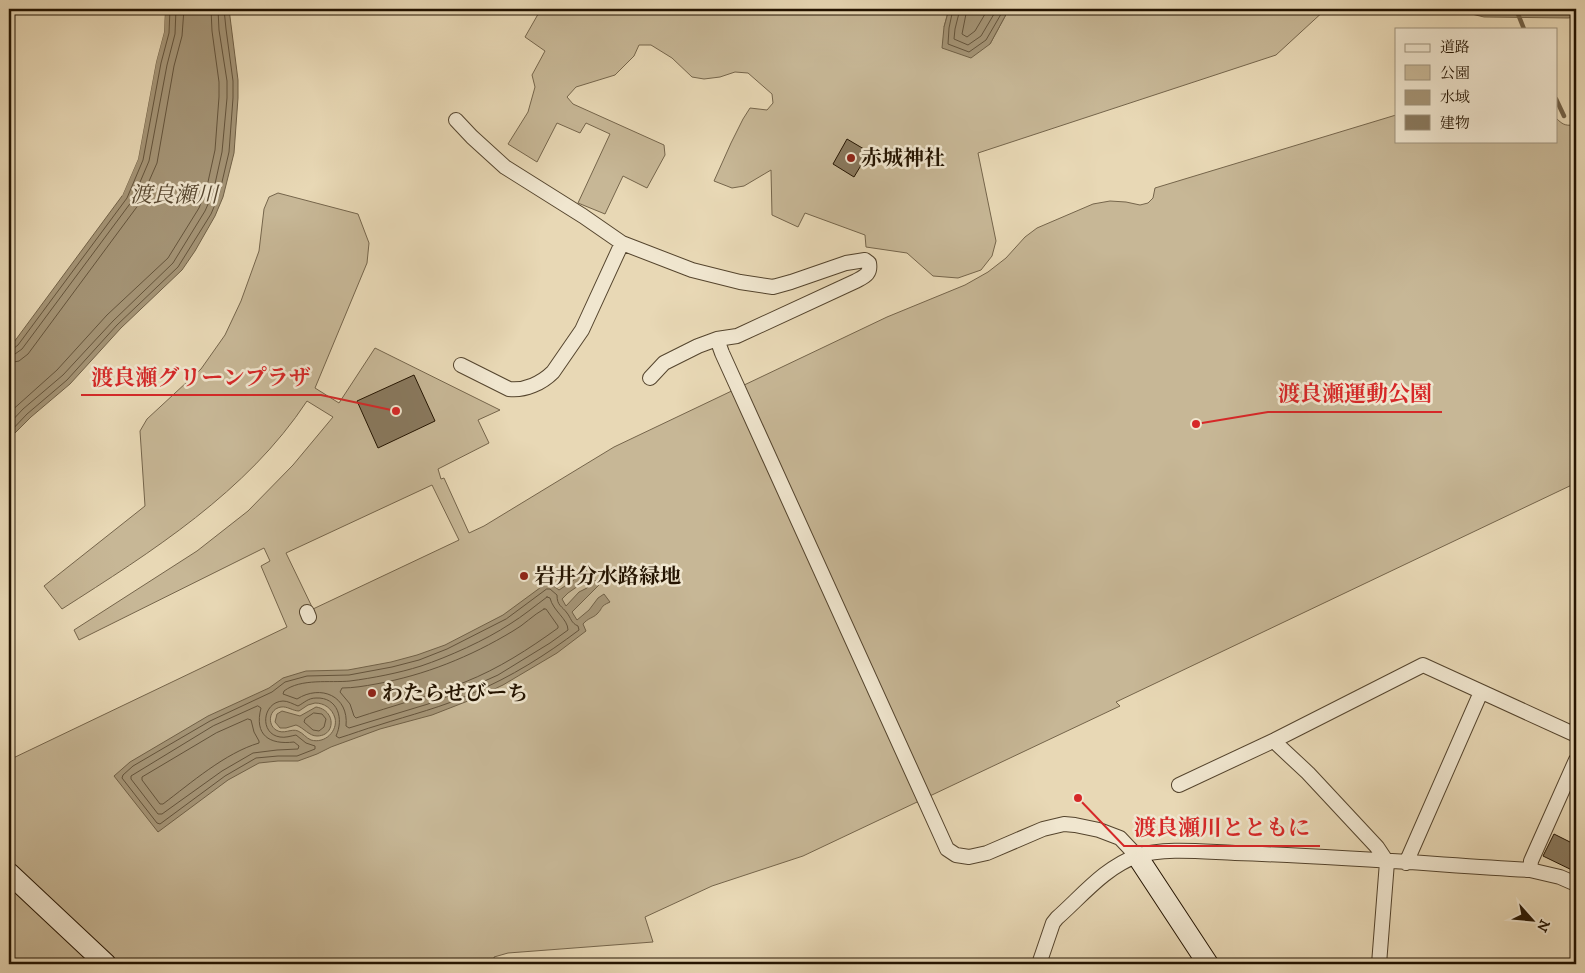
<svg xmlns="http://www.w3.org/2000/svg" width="1585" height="973" font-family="'IM FELL DW Pica','Noto Serif JP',serif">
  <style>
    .green { fill: #c7b796; stroke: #75654b; fill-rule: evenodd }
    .water { fill: #a59577; stroke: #716147; fill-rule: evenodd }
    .pier { fill: #e8d8b5 }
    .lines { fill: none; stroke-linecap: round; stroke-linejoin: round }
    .shore { stroke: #64543c; stroke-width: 1 }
    .stream { stroke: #716147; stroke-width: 4.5 }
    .building { fill: #89795e; stroke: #231300 }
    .street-casing { stroke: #54442d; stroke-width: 16 }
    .secondary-casing { stroke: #231300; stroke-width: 22 }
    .street { stroke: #f0e6cf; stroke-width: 14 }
    .secondary { stroke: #f0e6cf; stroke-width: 20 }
    .poi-dot { fill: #8f2418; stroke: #f0e6cf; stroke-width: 2 }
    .labels { text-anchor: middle; stroke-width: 5; stroke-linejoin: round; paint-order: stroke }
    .poi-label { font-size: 21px; font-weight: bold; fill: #231300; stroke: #f0e6cf; text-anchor: start }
    .water-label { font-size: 22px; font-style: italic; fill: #574730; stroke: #f0e6cf }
    .leader { fill: none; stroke: #d62828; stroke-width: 2 }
    .callout-dot { fill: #d62828; stroke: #f0e6cf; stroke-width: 2 }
    .callout-label { font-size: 22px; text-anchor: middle; font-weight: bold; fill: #d62828; stroke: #f0e6cf; stroke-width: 5; stroke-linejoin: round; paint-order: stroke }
  </style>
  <rect width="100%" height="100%" fill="#e8d8b5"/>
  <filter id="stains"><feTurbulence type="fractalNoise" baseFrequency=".004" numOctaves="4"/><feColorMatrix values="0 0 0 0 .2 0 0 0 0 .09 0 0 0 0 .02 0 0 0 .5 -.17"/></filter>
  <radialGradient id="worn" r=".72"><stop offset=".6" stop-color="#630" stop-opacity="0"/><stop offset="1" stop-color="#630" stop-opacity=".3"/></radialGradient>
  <!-- green -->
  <path class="green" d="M541 9H949L944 27 990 44 1009 9H1326L1276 55 978 153 996 241 992 256 981 270 958 278 933 276 907 253 866 247 865 235 805 213 798 227 772 215 771 170 744 186 732 188 714 181 731 143 743 119 750 108 767 110 773 103 772 94 748 73 735 72 720 77 704 79 692 77 672 58 651 45H639L634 56 615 75 576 87 567 97 573 104 664 145 665 155 647 188 623 176 605 214 578 203 610 134 586 123 580 133 557 123 537 162 508 144 528 112 535 87 532 75 545 51 525 37Z
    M1576 97V483L1116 702 1120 706 803 856 712 886 645 917 653 942 508 953 494 957 495 964H9V760L287 627 261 566 270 561 264 548 79 640 74 630 197 551 248 511 293 465 333 417 307 401C247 492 151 552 62 609L44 586 145 506 140 431 147 419 201 369 225 335 241 301 259 251 264 209 269 197 278 193 358 214 369 243 367 263 315 388 339 403 375 348 500 410 478 420 489 443 438 469 441 479 444 478 469 533 484 526 614 447 887 317 965 285 988 272 1006 258 1025 237 1037 228 1093 204 1110 201 1126 202 1140 205 1148 203 1153 198 1155 188 1396 115V141H1556V118C1562 124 1565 126 1573 125L1575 121 1571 99ZM432 485 459 540 313 609 286 553Z"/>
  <!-- water -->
  <path class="water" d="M165 9H229L238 80V98L234 153 223 197 215 216 195 251 182 270 121 328 70 384 31 417 9 439V345L14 342 122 196 138 159 156 62 164 32Z
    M949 9H1009L990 44 971 58 942 48 944 27Z
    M1451 9H1576V17L1568 18 1484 17Z
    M583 566 588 573 578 586 568 593 562 599 566 606 579 592 587 588 595 580 599 585 572 612 577 620 589 610 598 598 604 594 610 602C599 607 604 607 597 614 593 618 588 618 583 624L586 631 557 653 503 685 473 699 432 715 380 729 331 747 317 754 298 761H278L259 763 228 780 158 832 114 776 130 762 208 716 269 688 283 678 306 671 348 670 391 662 417 655 445 645 503 615 548 582 559 590 574 580ZM315 703C324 703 332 708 335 718 338 731 325 744 311 740 306 738 303 733 298 731 291 728 284 735 276 730 267 724 269 709 281 707 287 706 293 711 299 711L308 705Z
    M316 707C336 710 336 736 317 736 309 736 304 728 296 725L286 728H280L275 722 277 714 282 711 300 716Z"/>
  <!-- pier -->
  <path class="pier" d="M163 9H165L164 32 156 62 138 159 122 196 120 194 136 158 153 62 161 31Z"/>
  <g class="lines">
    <!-- shore -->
    <path class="shore" d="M953 9 949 28 948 44 969 52 986 40 1004 9
      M960 9 955 29 954 39 968 45 981 36 997 9
      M967 9 962 34 967 37 975 31 988 9
      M1472 9 1485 12H1576
      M9 349H13L18 345 127 198 143 160 161 63 169 33 170 9
      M9 355 15 354 22 349 132 201 149 161 167 65 175 34 176 9
      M9 363 19 361 28 354 139 204 157 163 174 66 182 36 184 9
      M9 413 57 370 107 315 168 258 199 208 206 191 215 150 219 97V82L212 31 211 9
      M9 424 23 409 63 375 113 321 173 263 205 211 213 193 222 152 227 98V81L219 30 218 9
      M9 433 27 414 67 380 117 325 178 267 211 214 219 195 229 152 233 98V81L226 29 224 9
      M547 589H550L557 595C557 606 562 606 567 613 571 618 571 623 578 626L579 630C546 655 511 677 473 693 443 707 410 715 379 725 365 729 352 734 339 738L336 736C344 719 338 697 316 698 308 698 304 703 298 706 293 704 288 701 283 701 262 702 259 734 280 737 285 738 291 736 296 735L306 743 315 746V749L297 756H278L256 758 225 776 160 824 157 823 122 778 123 775 133 766 210 721 272 692 285 682 307 676 349 675 392 667 419 660 447 649 506 619Z
      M547 597 550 598C553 611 568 619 568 630L550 643 498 675 469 688 428 704 349 728 346 726C349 696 321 684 297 699L283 694 284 691C301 678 330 683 350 681 373 678 399 673 421 666 448 657 486 640 510 624 523 616 535 606 547 597Z
      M544 609H546L558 626V628C529 649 498 669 465 682 430 696 392 706 356 718L354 716 350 704 340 692 342 688C353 688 365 686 376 684 425 675 470 657 513 631 524 625 533 615 544 609Z
      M258 706 261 708C254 735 269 745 294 742L299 746 298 749 277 750 253 753 222 771 162 814H158L131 779V776L213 726Z
      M314 713 322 714 326 719 324 727 319 731 313 730 304 722 305 719Z
      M248 719 251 720 254 732 259 741V743C225 753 191 783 163 804H160L142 780V777L216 733Z"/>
    <!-- stream -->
    <path class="stream" d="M1516 9 1524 29
      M1556 99 1564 116"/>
  </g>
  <!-- building -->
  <path class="building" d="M847 139 869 152 854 177 833 164Z
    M414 375 435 421 378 448 357 401Z
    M1554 834 1576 845V872L1543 856Z"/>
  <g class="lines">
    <defs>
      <path id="street" d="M456 120 472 137 505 167 583 216 622 243 692 270 740 282 773 287 791 282 846 263 865 260 869 263C871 274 865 276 856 281L737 336 717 339 698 346 664 363 650 378
        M717 339 722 353 947 849 956 855 969 857 987 853 1043 829 1064 824 1075 825 1099 830 1120 838 1137 856
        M461 365 509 389C525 391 542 383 553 372L582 330 622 243
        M307 612 309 617
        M1275 740 1278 745 1308 773 1377 847 1387 862 1379 964
        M1179 785 1275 740 1423 665 1576 735
        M1406 863 1481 692
        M1530 870 1531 861 1576 760
        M1039 964 1053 923 1057 918C1081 897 1105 867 1137 856 1164 847 1206 852 1235 853 1333 856 1431 864 1530 870L1560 877 1576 884"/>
      <path id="secondary" d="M1137 856 1208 964
        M9 873 106 964"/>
    </defs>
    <!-- street casing -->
    <use href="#street" class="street-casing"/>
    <!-- secondary casing -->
    <use href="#secondary" class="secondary-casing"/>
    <!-- street -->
    <use href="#street" class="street"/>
    <!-- secondary -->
    <use href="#secondary" class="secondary"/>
  </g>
  <!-- markers -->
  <g class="poi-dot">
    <circle cx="851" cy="158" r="5"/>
    <circle cx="524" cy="576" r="5"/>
    <circle cx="372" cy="693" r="5"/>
  </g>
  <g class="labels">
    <!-- poi labels -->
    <g class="poi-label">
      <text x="861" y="165">赤城神社</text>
      <text x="534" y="583">岩井分水路緑地</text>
      <text x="382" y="700">わたらせびーち</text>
    </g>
    <!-- water labels -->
    <g class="water-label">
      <text x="174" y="202">渡良瀬川</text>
    </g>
  </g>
  <!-- callouts -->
  <path class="leader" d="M396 411L321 395H81M1196 424L1268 412H1442M1078 798L1124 846H1320"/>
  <g class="callout-dot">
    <circle cx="396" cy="411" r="5"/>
    <circle cx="1196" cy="424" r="5"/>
    <circle cx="1078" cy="798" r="5"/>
  </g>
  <g class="callout-label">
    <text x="201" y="385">渡良瀬グリーンプラザ</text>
    <text x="1355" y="401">渡良瀬運動公園</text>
    <text x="1222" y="835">渡良瀬川とともに</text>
  </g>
  <!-- margin -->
  <rect width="1585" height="973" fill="none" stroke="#e8d8b5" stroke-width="30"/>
  <rect x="10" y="10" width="1565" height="953" fill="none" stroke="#231300" stroke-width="2.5"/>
  <rect x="15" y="15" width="1555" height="943" fill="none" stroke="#231300"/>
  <!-- legend -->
  <rect x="1395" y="28" width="162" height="115" fill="#f0e6cf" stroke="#9e927c"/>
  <rect x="1405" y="44" width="25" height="8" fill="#f0e6cf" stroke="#9e927c"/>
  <text x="1440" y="52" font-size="15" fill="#231300">道路</text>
  <rect x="1405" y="65" width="25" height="15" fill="#c7b796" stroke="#9e927c"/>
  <text x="1440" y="78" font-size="15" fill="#231300">公園</text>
  <rect x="1405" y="90" width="25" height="15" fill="#a59577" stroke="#9e927c"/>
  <text x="1440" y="102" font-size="15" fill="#231300">水域</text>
  <rect x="1405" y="115" width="25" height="15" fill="#89795e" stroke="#9e927c"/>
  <text x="1440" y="128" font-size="15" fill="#231300">建物</text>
  <!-- north arrow -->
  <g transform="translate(1532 920) rotate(117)" stroke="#f0e6cf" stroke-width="4" paint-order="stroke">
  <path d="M0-4L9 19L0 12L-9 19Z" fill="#231300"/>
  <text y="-8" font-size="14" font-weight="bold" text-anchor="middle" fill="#231300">N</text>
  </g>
  <rect width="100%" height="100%" filter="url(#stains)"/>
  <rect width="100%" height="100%" fill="url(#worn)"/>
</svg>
